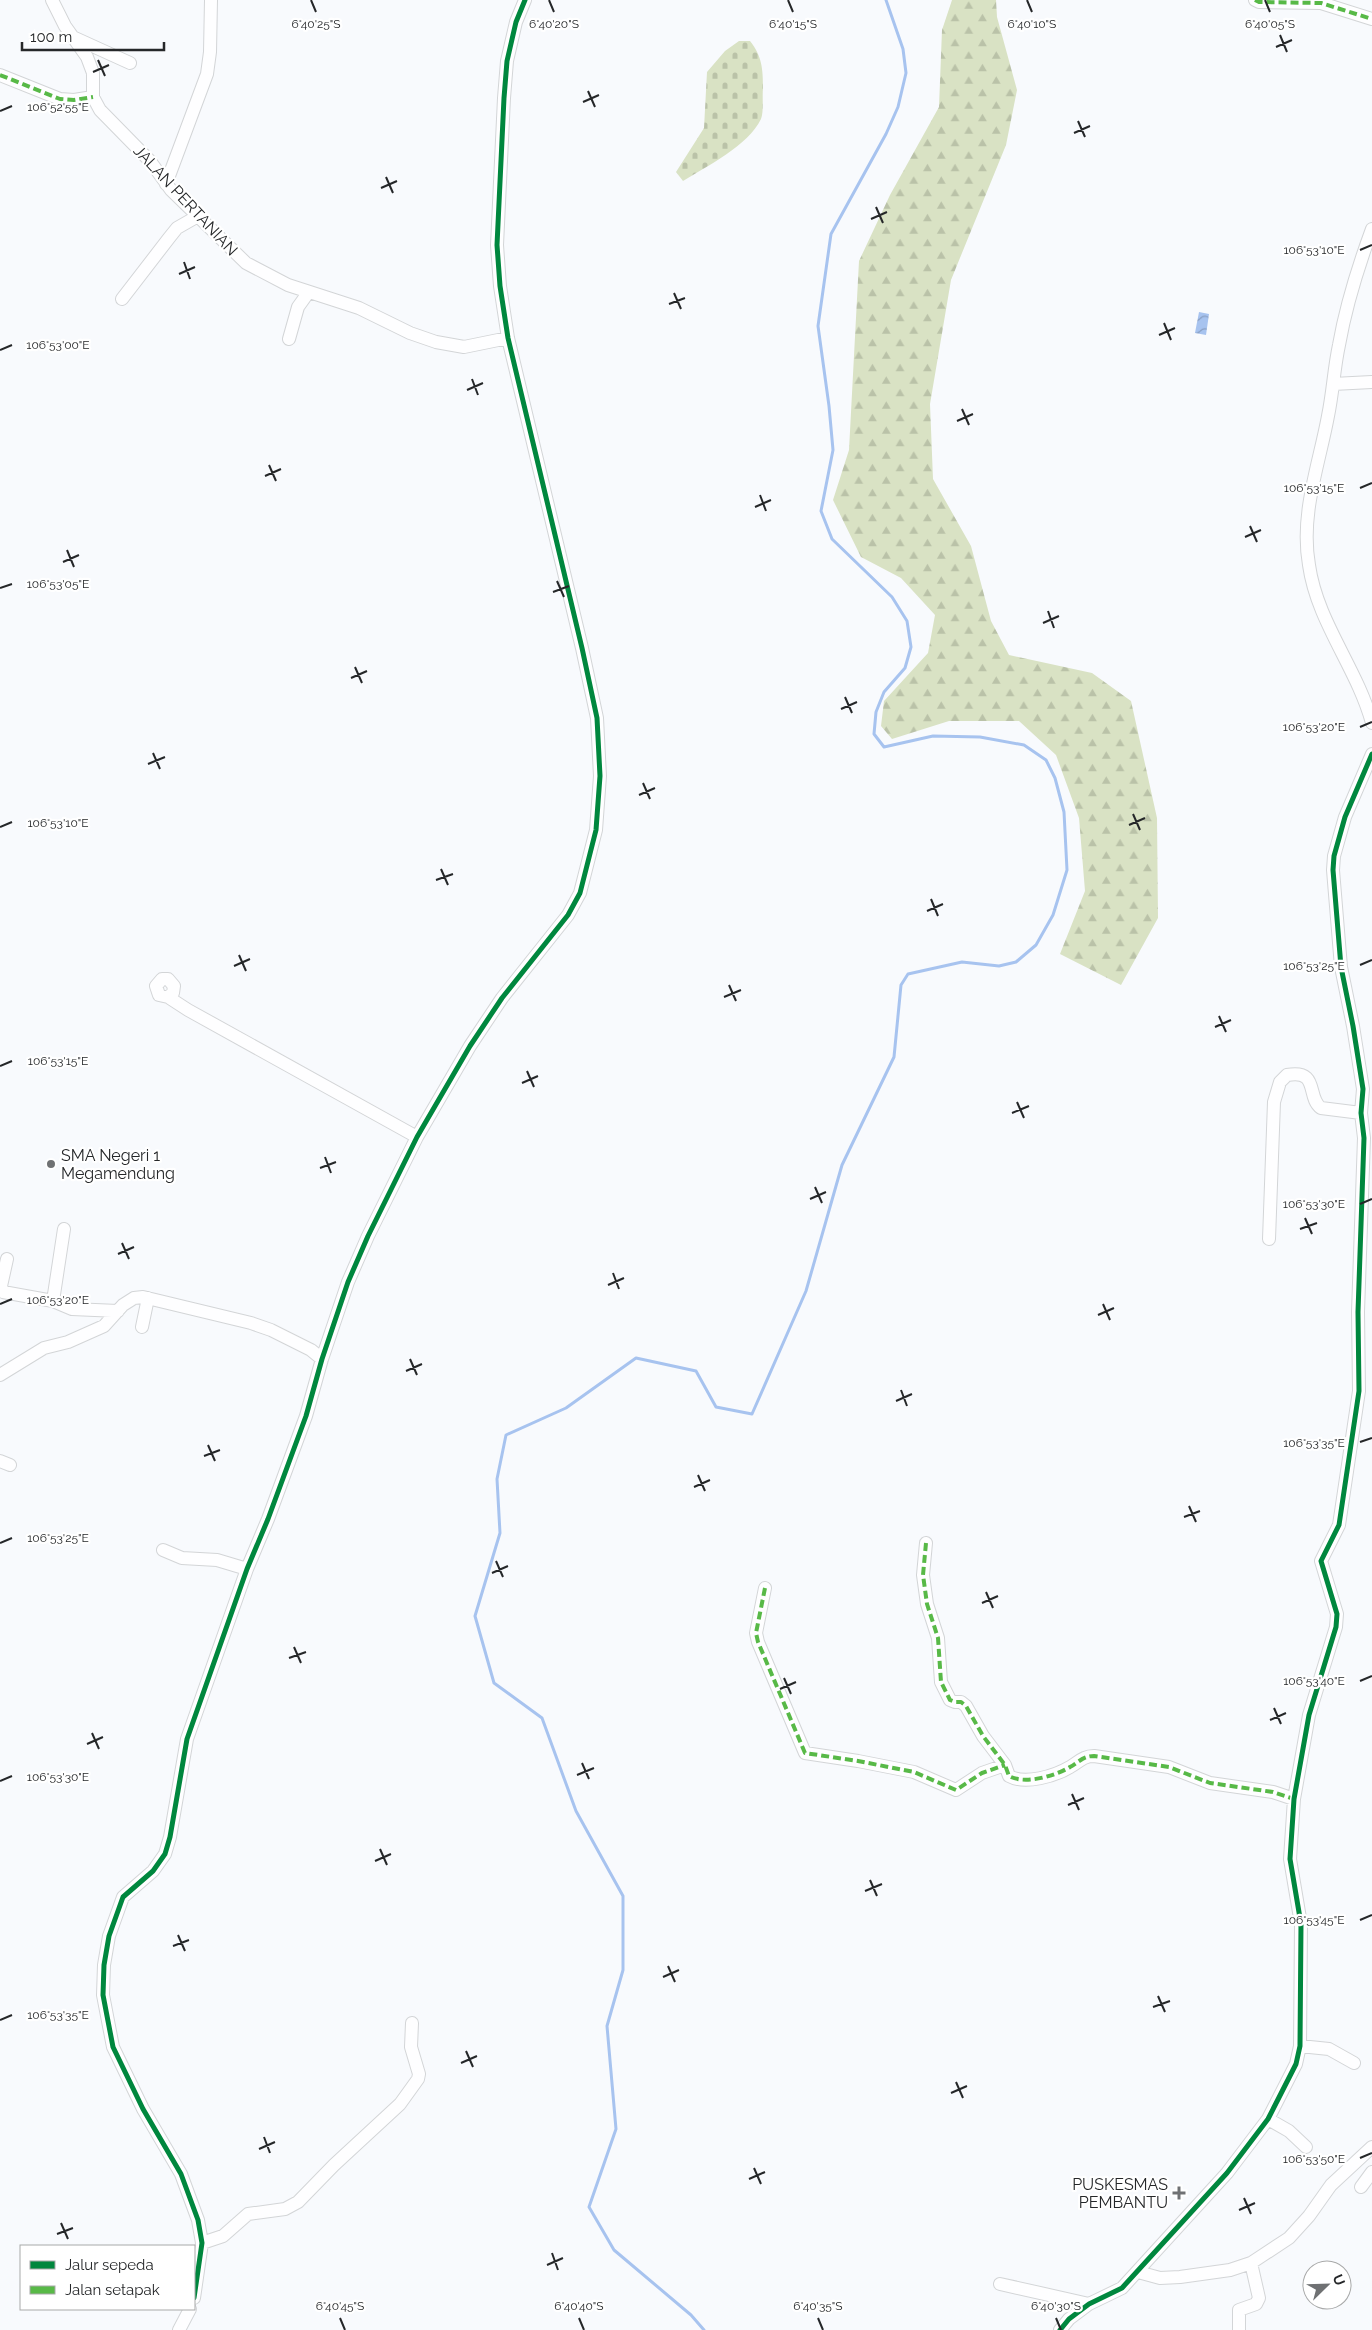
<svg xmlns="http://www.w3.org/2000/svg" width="1372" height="2330" font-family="Raleway,sans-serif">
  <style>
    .forest { fill: url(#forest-firs) }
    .cemetery { fill: url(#cemetery-stones) }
    .water { fill: url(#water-waves) }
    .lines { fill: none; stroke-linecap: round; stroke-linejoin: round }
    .stream { stroke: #a7c3ef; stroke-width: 3 }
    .minor-casing { stroke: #d3d5d7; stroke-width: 14 }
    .minor { stroke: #fefeff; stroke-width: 12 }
    .quiet { stroke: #58b947; stroke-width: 4; stroke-dasharray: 8 4; stroke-linecap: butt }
    .cycleway-casing { stroke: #fff; stroke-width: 8 }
    .cycleway { stroke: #00873e; stroke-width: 5 }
    .ticks { fill: none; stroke: #252729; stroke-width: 2 }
    .poi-dot { fill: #6f7173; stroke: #fff; stroke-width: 2 }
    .labels { text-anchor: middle; stroke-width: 4.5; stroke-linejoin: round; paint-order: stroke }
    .street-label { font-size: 16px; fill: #252729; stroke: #fff }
    .poi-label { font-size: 16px; fill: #252729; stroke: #fff; text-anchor: start }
    .ticks-label { font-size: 12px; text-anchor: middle; fill: #252729; stroke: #fff; stroke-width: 4.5; stroke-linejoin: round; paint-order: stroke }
  </style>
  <defs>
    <pattern id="forest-firs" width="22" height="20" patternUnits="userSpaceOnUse" patternTransform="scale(1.25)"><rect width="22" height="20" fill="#d9e2c4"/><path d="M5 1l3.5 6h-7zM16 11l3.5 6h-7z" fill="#bac2a8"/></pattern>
    <pattern id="cemetery-stones" width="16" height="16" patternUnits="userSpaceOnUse" patternTransform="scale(1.25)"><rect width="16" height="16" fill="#d9e2c4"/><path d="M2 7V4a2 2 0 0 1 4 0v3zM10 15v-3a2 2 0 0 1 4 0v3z" fill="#bac2a8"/></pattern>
    <pattern id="water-waves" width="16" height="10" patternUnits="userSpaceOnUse" patternTransform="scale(1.25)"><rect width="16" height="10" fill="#a7c3ef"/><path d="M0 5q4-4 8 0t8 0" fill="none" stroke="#889ec2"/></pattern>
  </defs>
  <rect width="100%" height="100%" fill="#f8fafd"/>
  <!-- forest -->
  <path class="forest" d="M952 0H996L997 17 1017 90 1006 145 951 280 930 404 933 479 971 546 991 621 1009 655 1092 673 1131 701 1157 818 1158 918 1121 985 1060 954 1085 891 1079 818 1056 755 1019 721H949L892 739 881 726 884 701 928 653 935 615 901 578 861 557 833 500 849 450 859 261 890 195 939 107 942 30Z"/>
  <!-- cemetery -->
  <path class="cemetery" d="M739 41H750C762 56 763 69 763 88 762 97 764 111 761 119 748 146 707 166 683 181L676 172 704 128 707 72 725 51Z"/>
  <!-- water -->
  <path class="water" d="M1199 312 1209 314 1206 335 1195 333Z"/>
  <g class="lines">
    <!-- stream -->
    <path class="stream" d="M704 2330 691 2315 614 2250 589 2207 616 2129 607 2026 623 1970V1896L576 1811 542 1718 494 1683 475 1616 500 1533 497 1479 506 1435 566 1408 636 1358 696 1371 716 1407 752 1414 806 1291 842 1165 894 1057 901 985 908 974 962 962 999 966 1016 962 1036 945 1053 915 1067 870 1064 812 1055 778 1046 760 1024 745 980 737 933 736 884 747 874 734 876 712 884 692 905 668 911 647 907 621 892 597 832 539 821 511 833 450 829 406 818 326 831 234 886 134 898 107 906 73 903 49 886 0"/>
    <defs>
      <path id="minor" d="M52 0 65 26 87 57 93 73V97L100 110 150 161 171 190 246 263 288 285 359 308 410 333 436 342 464 347 508 338
        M1255 0 1259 2 1321 3 1372 19
        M75 38 130 63
        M0 75 60 99 74 100 93 97
        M166 184 207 74 210 52 211 0
        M1372 229C1358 267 1346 305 1339 345 1334 368 1333 392 1328 416 1319 465 1300 514 1309 565 1317 622 1357 668 1372 723
        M122 299 169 238 177 228 198 216
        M289 339 298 307 308 293
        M1333 384 1372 382
        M168 997 173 993 174 986 168 979H162L156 986 159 995 168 997 188 1010 417 1137
        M64 1229 53 1301 72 1309 118 1311
        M1269 1239 1274 1102 1280 1082 1287 1075C1320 1069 1306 1097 1321 1108L1361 1113
        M7 1259 1 1286 3 1292 53 1301
        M142 1327 148 1298
        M0 1375 44 1348 68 1342 104 1326 123 1305 134 1298 143 1297 251 1323 271 1330 311 1350 322 1359
        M0 1461 10 1465
        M926 1543 923 1575 927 1604 938 1638 941 1682 950 1700 955 1702H961L966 1706 983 1736 1005 1765 1009 1776C1025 1785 1055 1776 1070 1767 1079 1762 1083 1756 1094 1756L1169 1767 1210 1783 1273 1792 1294 1799
        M163 1550 182 1558 217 1560 247 1569
        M765 1588 756 1633 758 1642 805 1753 858 1761 914 1772 956 1790 982 1773 1005 1765
        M1300 2046 1329 2049 1354 2063
        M1268 2119 1289 2131 1306 2147
        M1361 2187 1372 2172
        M202 2243 223 2236 248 2214 285 2209 298 2202 334 2165 400 2104 418 2079 419 2074 411 2047 412 2023
        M1138 2272 1160 2278 1180 2277 1230 2270 1251 2263 1289 2238 1309 2216 1331 2185 1372 2147
        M1000 2284 1089 2304
        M194 2298 202 2243 198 2220 181 2174 143 2109 113 2047 103 1995 104 1965 109 1936 123 1897 153 1871 165 1854 170 1837 187 1739 247 1569 268 1519 306 1416 322 1359 348 1282 368 1236 417 1137 470 1046 502 998 568 915 580 893 596 830 600 776 597 718 582 648 508 338 500 286 497 245 504 98 507 61 516 22 525 0
        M179 2330 190 2309
        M1060 2330 1069 2319 1089 2304 1122 2288 1227 2173 1268 2119 1296 2064 1300 2046 1301 1924 1290 1859 1294 1799 1309 1715 1336 1627 1337 1614 1321 1561 1339 1525 1359 1391 1358 1312 1364 1138 1361 1113 1363 1089 1353 1026 1341 967 1333 870 1334 856 1345 817 1372 754
        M1239 2330V2310L1256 2304 1259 2298 1251 2263"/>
    </defs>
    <!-- minor casing -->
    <use href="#minor" class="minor-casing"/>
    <!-- minor -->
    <use href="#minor" class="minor"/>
    <!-- quiet -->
    <path class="quiet" d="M1255 0 1259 2 1321 3 1372 19
      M0 75 60 99 74 100 93 97
      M926 1543 923 1575 927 1604 938 1638 941 1682 950 1700 955 1702H961L966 1706 983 1736 1005 1765 1009 1776C1025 1785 1055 1776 1070 1767 1079 1762 1083 1756 1094 1756L1169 1767 1210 1783 1273 1792 1294 1799
      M765 1588 756 1633 758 1642 805 1753 858 1761 914 1772 956 1790 982 1773 1005 1765"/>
    <defs>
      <path id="cycleway" d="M194 2298 202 2243 198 2220 181 2174 143 2109 113 2047 103 1995 104 1965 109 1936 123 1897 153 1871 165 1854 170 1837 187 1739 247 1569 268 1519 306 1416 322 1359 348 1282 368 1236 417 1137 470 1046 502 998 568 915 580 893 596 830 600 776 597 718 582 648 508 338 500 286 497 245 504 98 507 61 516 22 525 0
        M1060 2330 1069 2319 1089 2304 1122 2288 1227 2173 1268 2119 1296 2064 1300 2046 1301 1924 1290 1859 1294 1799 1309 1715 1336 1627 1337 1614 1321 1561 1339 1525 1359 1391 1358 1312 1364 1138 1361 1113 1363 1089 1353 1026 1341 967 1333 870 1334 856 1345 817 1372 754"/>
    </defs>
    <!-- cycleway casing -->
    <use href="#cycleway" class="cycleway-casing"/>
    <!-- cycleway -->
    <use href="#cycleway" class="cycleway"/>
  </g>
  <!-- ticks -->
  <path class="ticks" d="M311 0 316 12M549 0 554 12M788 0 793 12M1027 0 1032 12M1265 0 1270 12M1280 35 1287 52M1276 47 1292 40M98 60 105 76M93 72 109 65M588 91 595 107M583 102 599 95M0 111 12 106M1078 121 1085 137M1074 133 1090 126M386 177 393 193M381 188 397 181M876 207 883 223M871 219 887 212M1360 250 1372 245M184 262 190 279M179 274 195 267M674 293 681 309M669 304 685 298M1164 323 1171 340M1159 335 1175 328M0 350 12 345M472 379 478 395M467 390 483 383M962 409 969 425M957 421 973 414M269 465 276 481M265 476 281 469M1360 488 1372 483M760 495 766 511M755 507 771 500M1250 526 1257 542M1245 537 1261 530M67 550 74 567M63 562 79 555M557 581 564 597M0 588 12 584M553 592 569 586M1048 611 1054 628M1043 623 1059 616M355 667 362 683M351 678 367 671M845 697 852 713M841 709 857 702M1360 727 1372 722M153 753 160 769M148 764 165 757M643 783 650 799M639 795 655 788M1133 814 1140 830M1129 825 1145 818M0 827 12 822M441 869 448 885M436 880 453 874M931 899 938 916M927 911 943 904M239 955 246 971M1360 965 1372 960M234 966 250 959M729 985 736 1001M724 997 741 990M1219 1016 1226 1032M1215 1027 1231 1020M0 1066 12 1061M527 1071 534 1087M522 1083 538 1076M1017 1102 1024 1118M1012 1113 1029 1106M325 1157 331 1173M320 1168 336 1162M815 1187 822 1203M810 1199 826 1192M1360 1204 1372 1199M1305 1218 1312 1234M1300 1229 1317 1223M122 1243 129 1259M118 1254 134 1247M613 1273 619 1289M608 1285 624 1278M0 1304 12 1299M1103 1304 1110 1320M1098 1315 1114 1308M410 1359 417 1375M406 1371 422 1364M901 1390 907 1406M896 1401 912 1394M1360 1442 1372 1438M208 1445 215 1461M204 1456 220 1450M698 1475 705 1491M694 1487 710 1480M1189 1506 1196 1522M1184 1517 1200 1511M0 1543 12 1538M496 1561 503 1577M492 1573 508 1566M986 1592 993 1608M982 1603 998 1596M294 1647 301 1663M289 1658 306 1652M784 1678 791 1694M1360 1681 1372 1676M780 1689 796 1682M1274 1708 1281 1724M1270 1720 1286 1713M92 1733 99 1749M87 1744 103 1737M582 1763 589 1779M577 1775 594 1768M0 1781 12 1776M1072 1794 1079 1810M1068 1805 1084 1798M380 1849 387 1865M375 1861 391 1854M870 1880 877 1896M865 1891 882 1884M1360 1920 1372 1915M178 1935 185 1951M173 1946 189 1940M668 1966 675 1982M663 1977 679 1970M1158 1996 1165 2012M1153 2007 1170 2001M0 2020 12 2015M466 2051 473 2067M461 2063 477 2056M956 2082 963 2098M951 2093 967 2086M264 2137 270 2153M259 2149 275 2142M1360 2158 1372 2153M754 2168 761 2184M749 2179 765 2172M1244 2198 1251 2214M1239 2210 1255 2203M61 2223 68 2239M57 2234 73 2228M552 2253 558 2270M547 2265 563 2258M340 2318 345 2330M579 2318 584 2330M818 2318 823 2330M1056 2318 1061 2330"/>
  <!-- markers -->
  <g class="poi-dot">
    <circle cx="51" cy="1164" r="5"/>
    <path d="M1176.5 2185.5h5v5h5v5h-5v5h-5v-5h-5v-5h5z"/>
  </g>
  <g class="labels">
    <!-- street labels -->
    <g class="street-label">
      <text transform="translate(186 200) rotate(47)" y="6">JALAN PERTANIAN</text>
    </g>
    <!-- poi labels -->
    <g class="poi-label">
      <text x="61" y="1161">SMA Negeri 1<tspan x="61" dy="18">Megamendung</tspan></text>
      <text x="1168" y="2190" text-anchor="end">PUSKESMAS<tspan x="1168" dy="18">PEMBANTU</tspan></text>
    </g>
  </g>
  <g class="ticks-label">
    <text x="316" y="28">6°40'25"S</text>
    <text x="554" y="28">6°40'20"S</text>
    <text x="793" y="28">6°40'15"S</text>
    <text x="1032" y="28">6°40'10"S</text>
    <text x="1270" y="28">6°40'05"S</text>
    <text x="58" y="111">106°52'55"E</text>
    <text x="1314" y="254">106°53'10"E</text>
    <text x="58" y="349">106°53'00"E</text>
    <text x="1314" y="492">106°53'15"E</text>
    <text x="58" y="588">106°53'05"E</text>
    <text x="1314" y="731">106°53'20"E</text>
    <text x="58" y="827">106°53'10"E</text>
    <text x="1314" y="970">106°53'25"E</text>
    <text x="58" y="1065">106°53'15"E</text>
    <text x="1314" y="1208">106°53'30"E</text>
    <text x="58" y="1304">106°53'20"E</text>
    <text x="1314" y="1447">106°53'35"E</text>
    <text x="58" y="1542">106°53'25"E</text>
    <text x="1314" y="1685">106°53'40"E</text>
    <text x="58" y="1781">106°53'30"E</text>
    <text x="1314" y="1924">106°53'45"E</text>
    <text x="58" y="2019">106°53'35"E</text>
    <text x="1314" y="2163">106°53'50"E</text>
    <text x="340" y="2310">6°40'45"S</text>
    <text x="579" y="2310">6°40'40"S</text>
    <text x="818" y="2310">6°40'35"S</text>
    <text x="1056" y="2310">6°40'30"S</text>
  </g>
  <!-- legend -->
  <rect x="20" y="2245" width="175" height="65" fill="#ffffff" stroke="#a8a9a9"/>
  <rect x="30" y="2261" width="25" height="8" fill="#00873e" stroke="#a8a9a9"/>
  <text x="65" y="2270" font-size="15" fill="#252729">Jalur sepeda</text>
  <rect x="30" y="2286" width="25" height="8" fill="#58b947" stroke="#a8a9a9"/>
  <text x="65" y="2295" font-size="15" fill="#252729">Jalan setapak</text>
  <!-- north arrow -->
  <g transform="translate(1327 2285) rotate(67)"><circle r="24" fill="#ffffff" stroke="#a8a9a9"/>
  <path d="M0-4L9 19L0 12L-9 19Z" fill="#6f7173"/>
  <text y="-8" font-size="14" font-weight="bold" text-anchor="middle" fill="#252729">U</text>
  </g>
  <!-- scale -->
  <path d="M22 42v8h142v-8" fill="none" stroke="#252729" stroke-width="2.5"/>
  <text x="30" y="42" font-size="15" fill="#252729" stroke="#ffffff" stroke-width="4" paint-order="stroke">100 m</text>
</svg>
